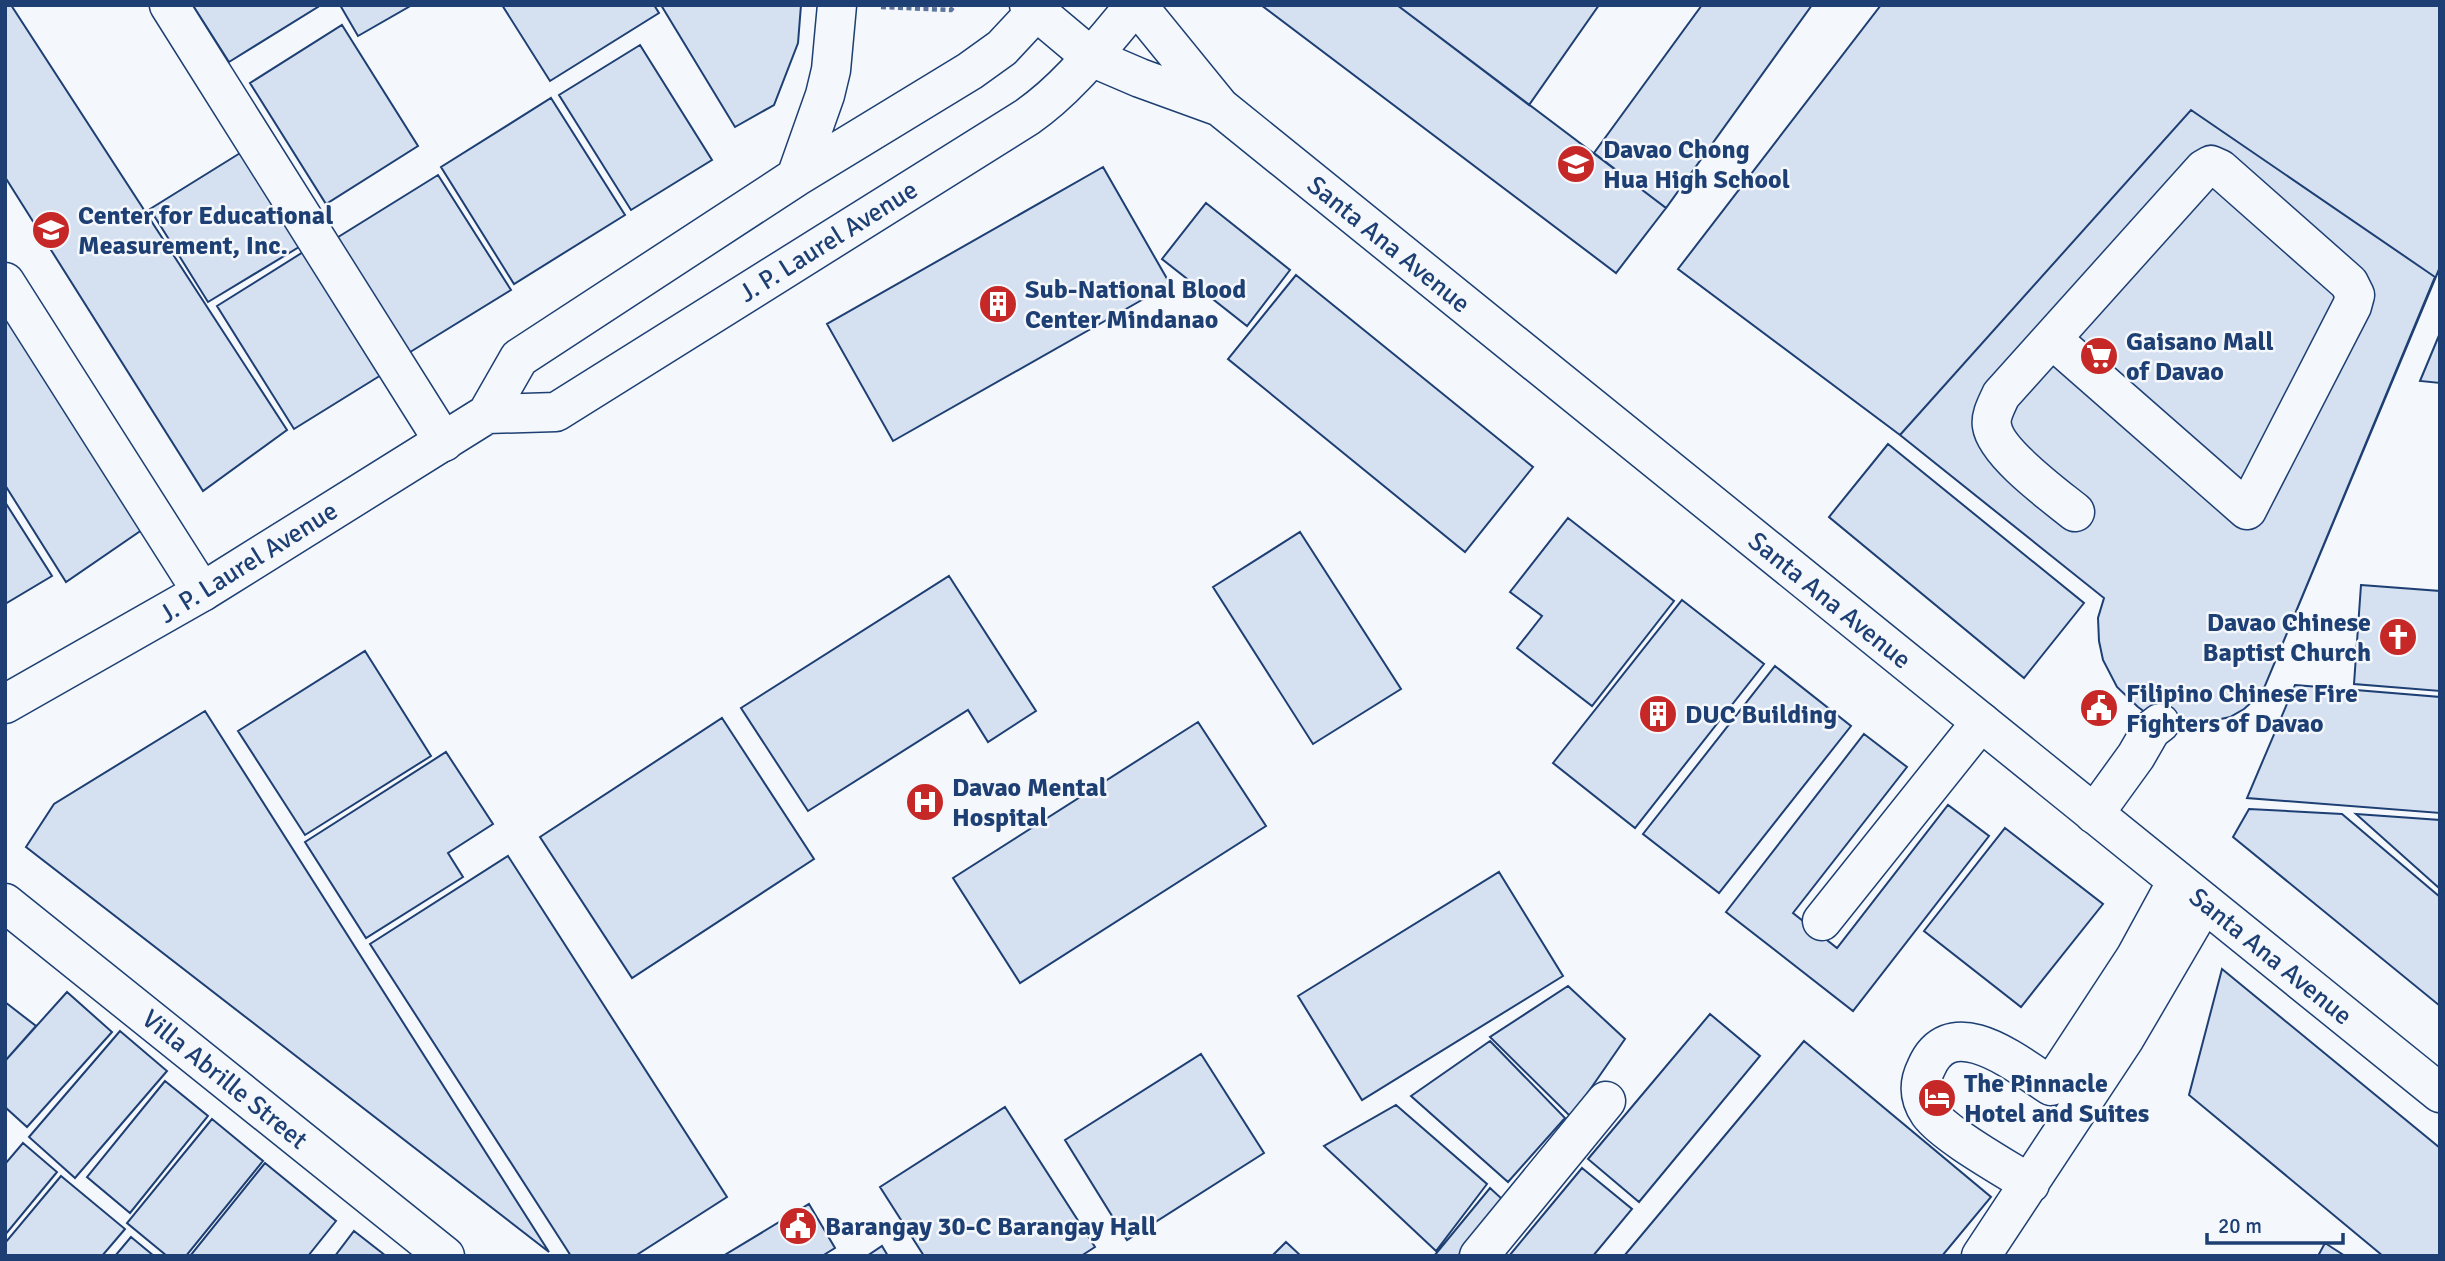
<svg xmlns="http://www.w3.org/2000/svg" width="2445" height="1261" font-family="Signika,sans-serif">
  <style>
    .building { fill: #d5e0f0; stroke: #1d3f73; stroke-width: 2 }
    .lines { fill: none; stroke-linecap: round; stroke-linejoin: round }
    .minor-casing { stroke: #1d3f73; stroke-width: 41 }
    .major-casing { stroke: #1d3f73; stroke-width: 41 }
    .path { stroke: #5e769c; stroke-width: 4.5; stroke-dasharray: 5 3.5; stroke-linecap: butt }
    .minor { stroke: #f4f7fb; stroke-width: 38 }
    .major { stroke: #f4f7fb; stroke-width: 38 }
    .labels { text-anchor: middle; stroke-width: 5; stroke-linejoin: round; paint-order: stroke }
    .poi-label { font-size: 26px; font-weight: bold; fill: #1d3f73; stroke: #f4f7fb; text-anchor: start }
    .street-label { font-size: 26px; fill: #1d3f73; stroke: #f4f7fb }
  </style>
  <rect width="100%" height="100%" fill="#f4f7fb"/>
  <!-- building -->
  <path class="building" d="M5 5H11L287 430 203 491 5 177Z
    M196 5H321L229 62 194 7Z
    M340 5H412L358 36Z
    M502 5H654L659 13 550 81Z
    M661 5H801L798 43 774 105 735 127Z
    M1261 5H1397L1666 208 1616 273Z
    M1397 5H1599L1529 105Z
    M1702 5H1812L1666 208 1594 153Z
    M1881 5H2440V267L2262 693 2244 709 2230 717 2198 724 2160 723 2138 707 2117 687 2103 660 2099 641 2098 618 2104 598 1900 435 1678 269Z
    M342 25 418 146 326 204 250 83Z
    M640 45 712 160 631 210 559 95Z
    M551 98 625 215 514 284 441 167Z
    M2191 110 2435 277 2262 693 2244 709 2230 717 2198 724 2160 723 2138 707 2117 687 2103 660 2099 641 2098 618 2104 598 1900 435Z
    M245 150 304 244 208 302 150 209Z
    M1103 167 1170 284 893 441 827 324Z
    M438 175 511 290 407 354 335 239Z
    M1206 203 1290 270 1247 326 1162 259Z
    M308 249 386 372 294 429 217 306Z
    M1296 275 1533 467 1465 552 1228 359Z
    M5 298 152 523 66 582 5 485Z
    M2440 333V383L2420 381Z
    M1888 444 2084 603 2024 678 1829 517Z
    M5 502 52 576 5 604Z
    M1568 518 1674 601 1592 706 1517 648 1542 616 1510 592Z
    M1300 532 1401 689 1313 744 1213 587Z
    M949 576 1036 711 988 742 968 710 808 811 741 708Z
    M2361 585 2440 591V691L2354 684Z
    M1682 600 1764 664 1635 828 1553 763Z
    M365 651 431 756 305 835 238 731Z
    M1775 666 1851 726 1719 893 1643 834Z
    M2295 685 2440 697V813L2247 798Z
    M205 711 549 1252 26 847 54 804Z
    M722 718 814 859 632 978 540 837Z
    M1198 722 1266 826 1020 983 953 878Z
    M1864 734 1907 767 1793 913 1837 948 1948 805 1989 836 1853 1011 1726 912Z
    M446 752 493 824 448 853 463 877 366 938 305 842Z
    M2249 809 2342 814 2440 897V1006L2233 837Z
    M2356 814 2440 820V888H2439Z
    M2005 828 2103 904 2021 1007 1924 931Z
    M508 856 727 1197 635 1256H571L370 944Z
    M1499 872 1563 976 1362 1100 1298 996Z
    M2222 969 2440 1148V1256H2383L2189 1095Z
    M1568 986 1625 1039 1571 1117 1490 1037Z
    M67 992 112 1032 27 1127 5 1107V1061Z
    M5 1002 36 1026 5 1061Z
    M1710 1014 1760 1056 1639 1202 1588 1159Z
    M120 1031 167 1071 75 1178 29 1137Z
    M1490 1041 1565 1118 1508 1182 1411 1096Z
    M1804 1041 1991 1197 1942 1256H1624Z
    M1201 1054 1264 1153 1127 1240 1065 1140Z
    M165 1081 208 1116 130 1213 87 1177Z
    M1396 1105 1487 1184 1436 1251 1324 1146Z
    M1005 1107 1095 1247 1081 1256H924L880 1187Z
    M212 1119 263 1161 186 1256H167L127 1223Z
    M23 1143 57 1172 5 1235V1164Z
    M265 1163 336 1221 308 1256H190Z
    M1582 1168 1632 1209 1593 1256H1509Z
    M61 1176 125 1229 102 1256H5V1243Z
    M1490 1188 1502 1199 1458 1256H1434Z
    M809 1204 835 1248 822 1256H723Z
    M354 1231 386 1256H335Z
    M131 1237 154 1256H115Z
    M1286 1242 1301 1256H1272Z
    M2325 1243 2345 1256H2318Z
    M882 1246 888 1256H867Z"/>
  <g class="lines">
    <defs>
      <path id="minor" d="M169 5 444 442
        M5 282 202 592
        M2052 339 2247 510 2352 306 2355 295 2349 283 2220 169 2211 165 2204 169 2001 395C1997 404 1990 416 1992 426 1996 453 2054 495 2075 512
        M2094 814 2136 756 2151 730 2160 723
        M5 903 445 1256
        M1822 921 1981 722
        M2030 1184C2005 1168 1945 1135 1929 1113 1919 1098 1918 1084 1926 1068 1951 1009 2018 1065 2051 1086L2135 958 2177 881
        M1479 1256 1606 1101
        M1981 1256 2125 1038 2204 903"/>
      <path id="major" d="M1029 5 1091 57 1140 78 1220 107
        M1137 5 1220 107 2440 1093
        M796 177 825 95 831 70 837 5
        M487 414 556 412 1027 117C1070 87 1101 45 1135 5
        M5 704 202 592 487 414 519 358 796 177 970 71 1002 48 1042 5"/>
    </defs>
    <!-- minor casing -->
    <use href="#minor" class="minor-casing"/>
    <!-- major casing -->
    <use href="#major" class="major-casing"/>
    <!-- path -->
    <path class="path" d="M881 7 951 10 955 5"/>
    <!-- minor -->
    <use href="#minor" class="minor"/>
    <!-- major -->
    <use href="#major" class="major"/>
  </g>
  <!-- icons -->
  <defs>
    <symbol id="school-disc" viewBox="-11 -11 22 22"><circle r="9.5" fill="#c62828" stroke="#f4f7fb"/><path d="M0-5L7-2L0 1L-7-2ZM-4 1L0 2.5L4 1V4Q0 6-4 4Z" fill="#fff"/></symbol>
    <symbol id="building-disc" viewBox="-11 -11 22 22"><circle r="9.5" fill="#c62828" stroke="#f4f7fb"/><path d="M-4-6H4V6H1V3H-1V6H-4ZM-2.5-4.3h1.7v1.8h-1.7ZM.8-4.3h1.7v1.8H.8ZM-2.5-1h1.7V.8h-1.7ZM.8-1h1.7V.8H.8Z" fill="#fff"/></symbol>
    <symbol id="supermarket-disc" viewBox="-11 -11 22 22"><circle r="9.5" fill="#c62828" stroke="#f4f7fb"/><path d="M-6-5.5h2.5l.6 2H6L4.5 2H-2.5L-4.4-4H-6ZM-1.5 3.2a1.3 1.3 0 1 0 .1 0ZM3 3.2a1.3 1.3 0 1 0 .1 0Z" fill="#fff"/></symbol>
    <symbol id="church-disc" viewBox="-11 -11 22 22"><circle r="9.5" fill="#c62828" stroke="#f4f7fb"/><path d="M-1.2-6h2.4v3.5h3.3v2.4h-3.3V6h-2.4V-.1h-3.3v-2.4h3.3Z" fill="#fff"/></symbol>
    <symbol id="civic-disc" viewBox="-11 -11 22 22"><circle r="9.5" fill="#c62828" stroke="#f4f7fb"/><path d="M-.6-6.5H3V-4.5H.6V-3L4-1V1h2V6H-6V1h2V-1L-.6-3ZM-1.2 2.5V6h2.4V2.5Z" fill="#fff"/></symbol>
    <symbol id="hospital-disc" viewBox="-11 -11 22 22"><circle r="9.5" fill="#c62828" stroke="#f4f7fb"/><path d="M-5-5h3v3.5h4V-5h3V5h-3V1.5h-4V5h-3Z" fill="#fff"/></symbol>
    <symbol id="hotel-disc" viewBox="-11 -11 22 22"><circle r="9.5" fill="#c62828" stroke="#f4f7fb"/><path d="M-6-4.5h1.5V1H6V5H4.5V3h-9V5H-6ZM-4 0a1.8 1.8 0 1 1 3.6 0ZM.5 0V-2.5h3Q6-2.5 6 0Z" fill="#fff"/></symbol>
  </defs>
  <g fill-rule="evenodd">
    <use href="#school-disc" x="1554" y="142" width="44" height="44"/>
    <use href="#school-disc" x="29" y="208" width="44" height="44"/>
    <use href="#building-disc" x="976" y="282" width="44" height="44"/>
    <use href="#supermarket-disc" x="2077" y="334" width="44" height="44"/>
    <use href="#church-disc" x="2376" y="615" width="44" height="44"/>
    <use href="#civic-disc" x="2077" y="686" width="44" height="44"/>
    <use href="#building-disc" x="1636" y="692" width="44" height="44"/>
    <use href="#hospital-disc" x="903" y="780" width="44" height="44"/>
    <use href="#hotel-disc" x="1915" y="1076" width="44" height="44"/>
    <use href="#civic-disc" x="776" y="1204" width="44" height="44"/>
  </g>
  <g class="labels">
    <!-- poi labels -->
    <g class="poi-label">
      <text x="1603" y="158">Davao Chong<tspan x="1603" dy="30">Hua High School</tspan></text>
      <text x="78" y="224">Center for Educational<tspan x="78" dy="30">Measurement, Inc.</tspan></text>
      <text x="1025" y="298">Sub-National Blood<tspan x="1025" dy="30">Center Mindanao</tspan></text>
      <text x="2126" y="350">Gaisano Mall<tspan x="2126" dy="30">of Davao</tspan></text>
      <text x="2371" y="631" text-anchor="end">Davao Chinese<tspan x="2371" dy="30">Baptist Church</tspan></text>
      <text x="2126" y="702">Filipino Chinese Fire<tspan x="2126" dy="30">Fighters of Davao</tspan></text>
      <text x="1685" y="723">DUC Building</text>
      <text x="952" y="796">Davao Mental<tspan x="952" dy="30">Hospital</tspan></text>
      <text x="1964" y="1092">The Pinnacle<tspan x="1964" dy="30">Hotel and Suites</tspan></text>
      <text x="825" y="1235">Barangay 30-C Barangay Hall</text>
    </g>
    <!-- street labels -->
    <g class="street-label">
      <text transform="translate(828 241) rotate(-32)" y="9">J. P. Laurel Avenue</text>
      <text transform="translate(1389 244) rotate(39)" y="9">Santa Ana Avenue</text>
      <text transform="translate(248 562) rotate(-32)" y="9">J. P. Laurel Avenue</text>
      <text transform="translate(1830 600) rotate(39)" y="9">Santa Ana Avenue</text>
      <text transform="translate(2271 956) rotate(39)" y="9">Santa Ana Avenue</text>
      <text transform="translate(225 1079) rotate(39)" y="9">Villa Abrille Street</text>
    </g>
  </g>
  <!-- border -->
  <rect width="2445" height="1261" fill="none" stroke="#1d3f73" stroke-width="14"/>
  <!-- scale -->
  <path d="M2207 1233v10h136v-10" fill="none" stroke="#1d3f73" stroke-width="3.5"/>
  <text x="2218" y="1233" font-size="21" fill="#1d3f73" stroke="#f4f7fb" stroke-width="5" paint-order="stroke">20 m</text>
</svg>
